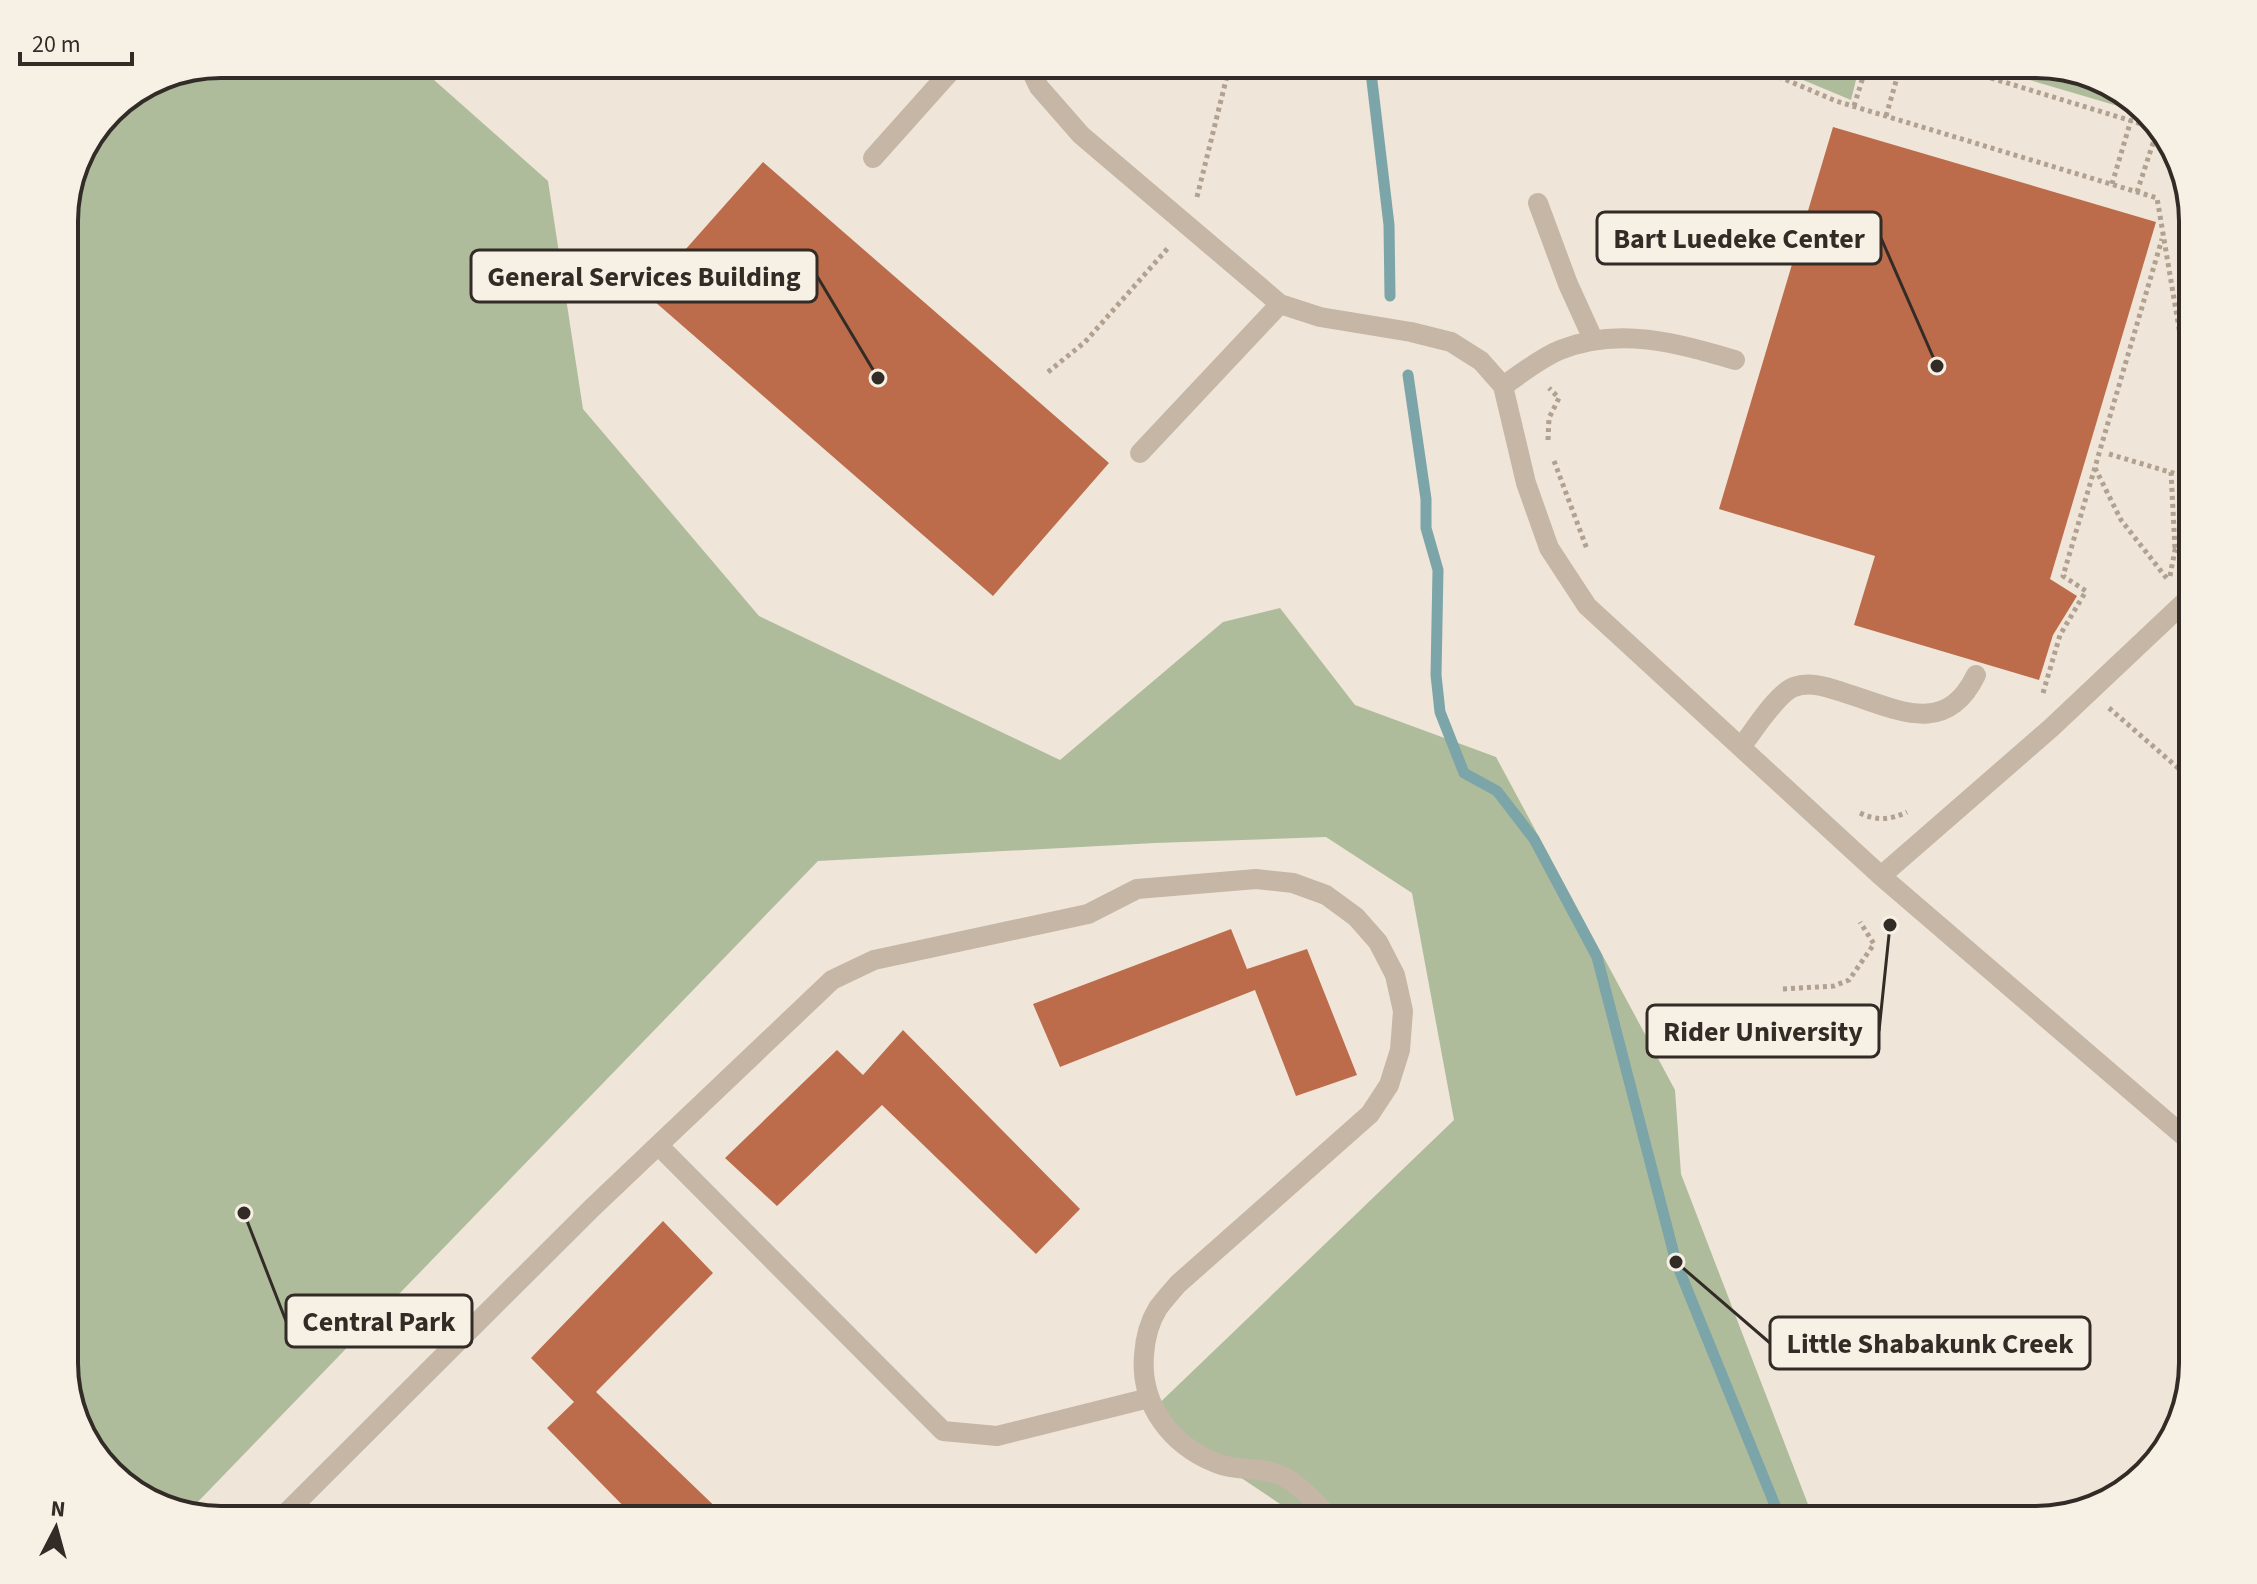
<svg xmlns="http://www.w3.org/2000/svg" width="2257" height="1584" font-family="'Source Sans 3',sans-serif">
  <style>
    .green { fill: #afbc9b }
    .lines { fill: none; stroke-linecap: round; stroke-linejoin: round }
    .stream { stroke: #7ba5a9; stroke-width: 11 }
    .building { fill: #bc6c4a }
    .path { stroke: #b1a191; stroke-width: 5; stroke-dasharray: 4 4; stroke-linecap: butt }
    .minor { stroke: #c6b6a6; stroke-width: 20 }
    .rim { fill: none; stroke: #322b26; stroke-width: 4 }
    .leader { fill: none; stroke: #322b26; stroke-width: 3 }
    .callout-dot { fill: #322b26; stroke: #f7f0e5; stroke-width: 3 }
    .callout { fill: #f7f0e5; stroke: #322b26; stroke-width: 3 }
    .callout-label { font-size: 28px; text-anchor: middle; font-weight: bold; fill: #322b26 }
  </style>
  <rect width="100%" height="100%" fill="#efe6d9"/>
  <!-- green -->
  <path class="green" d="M221 64H416L548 181 583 409 759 616 1060 760 1223 622 1280 608 1355 705 1496 757 1675 1090 1681 1174 1814 1520H1304L1147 1415 1454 1120 1412 893 1326 837 1155 843 818 861 190 1510 133 1493 85 1441 64 1373V211L76 160 110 110 161 76Z
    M1765 64H1860L1851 100Z
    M1975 64H2036L2124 91 2145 114Z"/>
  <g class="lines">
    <!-- stream -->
    <path class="stream" d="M1370 64 1389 225 1390 296
      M1408 375 1426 499V528L1438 570 1436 675 1440 712 1464 773 1497 791 1534 839 1597 957 1676 1262 1781 1520"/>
  </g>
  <!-- building -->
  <path class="building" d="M1833 127 2156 222 2050 579 2077 596 2053 635 2039 680 1854 625 1875 556 1719 509Z
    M763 162 1109 463 993 596 646 294Z
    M1231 929 1247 969 1307 949 1357 1075 1296 1096 1255 990 1060 1067 1033 1004Z
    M903 1030 1080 1209 1036 1254 882 1105 777 1206 725 1158 837 1050 863 1075Z
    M663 1221 713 1273 596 1392 729 1520H637L547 1428 574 1402 531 1358Z"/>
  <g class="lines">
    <!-- path -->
    <path class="path" d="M1064 64 1070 75
      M1749 64 1836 101 2157 198 2183 352 2193 446
      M1945 64 2158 129
      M1854 106 1867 64
      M1886 116 1901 64
      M2112 184 2131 120
      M2137 192 2158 128
      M1197 197 1230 64
      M1048 372 1085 342 1168 248
      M1548 440 1549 418 1559 398 1549 388
      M2109 454 2193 479
      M1554 461 1587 549
      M2095 468 2121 520 2168 580
      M2171 472 2175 549
      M2170 576 2175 550 2193 534
      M2043 693 2060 635 2086 591 2063 576 2162 239
      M2109 708 2193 781
      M1860 813C1877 821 1890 820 1907 812
      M1783 989 1834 986 1849 980 1874 944 1860 922"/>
    <!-- minor -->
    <path class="minor" d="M1028 64 1039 87 1081 135 1280 304 1320 317 1411 332 1451 342 1481 361 1503 386 1526 483 1549 548 1587 606 1881 876 2193 1144
      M873 158 957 64
      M1538 203 1568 284 1593 339
      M1503 386C1521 374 1540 358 1560 350 1618 326 1677 343 1735 360
      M1140 453 1280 304
      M1741 747C1753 732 1777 693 1794 687 1810 681 1827 687 1842 692 1895 708 1945 739 1976 675
      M1881 876 2051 728 2193 594
      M658 1145 943 1431 997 1436 1149 1398
      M279 1520 592 1208 832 980 874 960 1088 914 1137 889 1256 879 1293 883 1326 895 1356 917 1378 942 1395 975 1403 1011 1400 1050 1389 1085 1370 1114 1178 1284C1171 1292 1164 1300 1158 1308 1150 1321 1145 1339 1144 1355 1140 1405 1171 1445 1216 1463 1237 1472 1261 1466 1282 1476 1301 1485 1318 1506 1333 1520"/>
  </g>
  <!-- crop -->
  <path d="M0 0H2257V1584H0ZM221 78H2036A143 143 0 0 1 2179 221V1363A143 143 0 0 1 2036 1506H221A143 143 0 0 1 78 1363V221A143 143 0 0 1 221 78Z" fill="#f7f0e5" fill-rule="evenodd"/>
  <path class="rim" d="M221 78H2036A143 143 0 0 1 2179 221V1363A143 143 0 0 1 2036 1506H221A143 143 0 0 1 78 1363V221A143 143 0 0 1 221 78Z"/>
  <!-- callouts -->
  <path class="leader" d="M1937 366L1881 238M878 378L817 276M1890 925L1879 1031M244 1213L286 1321M1676 1262L1770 1343"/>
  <g class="callout-dot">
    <circle cx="1937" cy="366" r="8"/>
    <circle cx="878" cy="378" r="8"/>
    <circle cx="1890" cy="925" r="8"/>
    <circle cx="244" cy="1213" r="8"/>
    <circle cx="1676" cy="1262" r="8"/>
  </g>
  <g class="callout">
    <rect x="1597" y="212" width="284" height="52" rx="8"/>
    <rect x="471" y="250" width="346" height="52" rx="8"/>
    <rect x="1647" y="1005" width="232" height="52" rx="8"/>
    <rect x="286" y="1295" width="186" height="52" rx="8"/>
    <rect x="1770" y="1317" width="320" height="52" rx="8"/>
  </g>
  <g class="callout-label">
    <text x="1739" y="248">Bart Luedeke Center</text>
    <text x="644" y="286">General Services Building</text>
    <text x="1763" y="1041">Rider University</text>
    <text x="379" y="1331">Central Park</text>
    <text x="1930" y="1353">Little Shabakunk Creek</text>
  </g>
  <!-- north arrow -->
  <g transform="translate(56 1528) rotate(6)" stroke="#f7f0e5" stroke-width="6" paint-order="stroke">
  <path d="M0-6L14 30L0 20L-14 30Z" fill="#322b26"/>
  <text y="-12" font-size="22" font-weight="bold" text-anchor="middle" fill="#322b26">N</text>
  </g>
  <!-- scale -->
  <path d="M20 52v12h112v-12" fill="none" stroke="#322b26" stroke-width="4"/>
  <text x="32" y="52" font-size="24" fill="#322b26" stroke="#f7f0e5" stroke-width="6" paint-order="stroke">20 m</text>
</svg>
